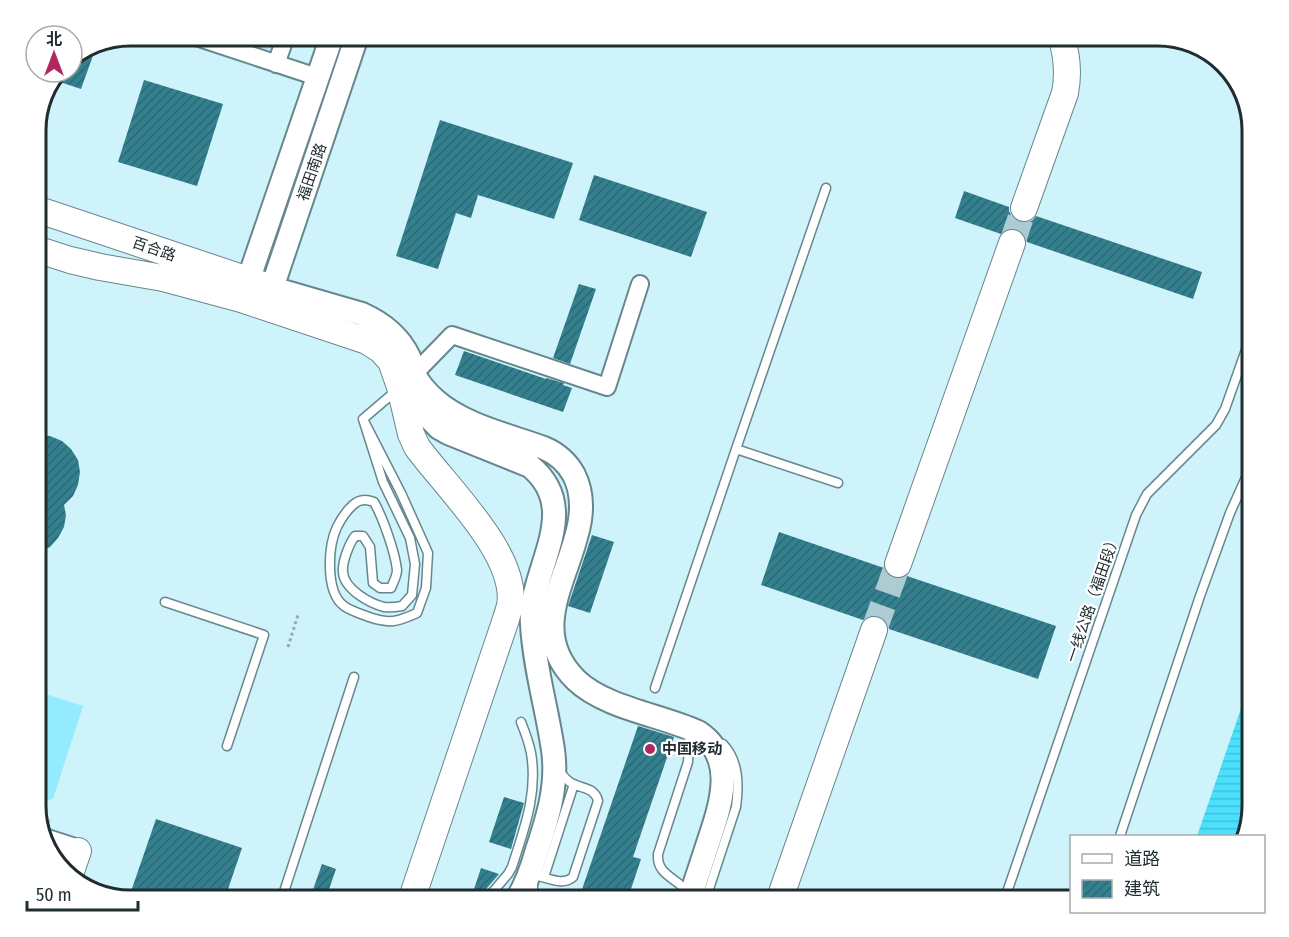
<svg xmlns="http://www.w3.org/2000/svg" width="1289" height="937" font-family="'Fira Sans Condensed','Noto Sans SC',sans-serif">
  <style>
    .built { fill: #bbe8f2 }
    .green { fill: #95ebfe }
    .water { fill: url(#water-rules) }
    .building { fill: url(#building-hatch) }
    .lines { fill: none; stroke-linecap: round; stroke-linejoin: round }
    .primary-tunnel { stroke: #accbd2; stroke-width: 26; stroke-dasharray: 26 13; stroke-linecap: butt }
    .lane-casing { stroke: #67878e; stroke-width: 11 }
    .street-casing { stroke: #67878e; stroke-width: 20 }
    .secondary-casing { stroke: #67878e; stroke-width: 26 }
    .primary-casing { stroke: #67878e; stroke-width: 28 }
    .path { stroke: #91adb2; stroke-width: 3; stroke-dasharray: 3 3; stroke-linecap: butt }
    .lane { stroke: #fff; stroke-width: 8 }
    .street { stroke: #fff; stroke-width: 16 }
    .secondary { stroke: #fff; stroke-width: 22 }
    .primary { stroke: #fff; stroke-width: 26 }
    .poi-dot { fill: #b32761; stroke: #fff; stroke-width: 2 }
    .labels { text-anchor: middle; stroke-width: 4.5; stroke-linejoin: round; paint-order: stroke }
    .street-label { font-size: 15px; fill: #202d30; stroke: #fff }
    .poi-label { font-size: 15px; font-weight: bold; fill: #202d30; stroke: #fff; text-anchor: start }
    .rim { fill: none; stroke: #202d30; stroke-width: 3 }
  </style>
  <defs>
    <pattern id="water-rules" width="6" height="5" patternUnits="userSpaceOnUse" patternTransform="scale(1.5)"><rect width="6" height="5" fill="#4be0fc"/><path d="M0 2.5h6" fill="none" stroke="#41c0d8"/></pattern>
    <pattern id="building-hatch" width="6" height="6" patternUnits="userSpaceOnUse" patternTransform="scale(1.5)"><rect width="6" height="6" fill="#34808f"/><path d="M-1 1l2-2M0 6l6-6M5 7l2-2" fill="none" stroke="#2c6975"/></pattern>
  </defs>
  <rect width="100%" height="100%" fill="#cff3fa"/>
  <!-- built -->
  <path class="built" d="M193 36H286L276 64Z"/>
  <!-- green -->
  <path class="green" d="M36 691 83 706 53 799 36 803Z"/>
  <!-- water -->
  <path class="water" d="M1253 674V806L1243 836H1197Z"/>
  <!-- building -->
  <path class="building" d="M95 50 81 89 57 81 62 72H72V58Z
    M144 80 223 104 197 186 118 162Z
    M440 120 573 163 554 219 478 195 471 218 456 213 438 269 396 256Z
    M594 175 707 212 691 257 579 220Z
    M964 191 1009 207V211L1012 217 1020 222 1027 223 1033 220 1036 216 1202 272 1193 299 1027 242 1024 234 1016 229 1009 228 1001 234 955 218Z
    M579 284 596 289 570 364 553 358Z
    M464 351 546 379V378L564 383 563 385 572 388 563 412 455 375Z
    M36 435 50 436 62 441 71 449 78 460 80 472 78 485 73 496 64 505 66 515 64 527 58 538 50 547 36 554Z
    M779 532 884 568 887 574 894 578 900 579 907 576 1056 626 1038 679 889 629 886 621 878 616 871 615 863 620 761 585Z
    M592 535 614 542 590 613 568 606Z
    M638 726 674 737 633 857 641 859 627 901H578Z
    M504 797 524 803 511 849 489 842Z
    M156 819 242 848 224 901 128 900Z
    M322 864 336 869 325 901H309Z
    M481 868 499 874 481 895 473 892Z"/>
  <g class="lines">
    <!-- primary-tunnel -->
    <path class="primary-tunnel" d="M1012 243 1024 208
      M874 630 898 564"/>
    <defs>
      <path id="lane" d="M363 419 401 493 428 553 426 588 417 613C397 622 390 624 369 617 361 614 351 611 344 606 325 592 328 546 337 527 341 519 346 511 353 505 356 502 361 500 365 500 368 500 371 501 374 502 383 518 395 552 397 570 397 576 393 583 391 588H380L373 583 370 547 363 536H355C349 544 342 562 343 572 344 589 369 603 384 607 390 608 396 607 402 606L412 595 415 564 410 538 383 482Z
        M363 419 397 390
        M736 449 838 483
        M165 602 264 635 227 746
        M655 688 736 449 826 188
        M1120 836 1200 596 1230 513 1253 462
        M544 877 574 784
        M281 901 354 677
        M485 901 508 874 512 867C524 829 538 794 531 753 529 743 525 732 521 722
        M533 901V884L529 875C543 874 561 888 573 877L598 801C595 788 584 789 573 784 567 781 562 775 558 769
        M676 901 690 898C683 878 656 878 658 854L688 762 690 732
        M705 901 736 807C739 785 739 761 723 744
        M1004 901 1136 515 1147 494 1216 425 1225 409 1253 330"/>
      <path id="street" d="M193 36 317 77
        M276 64 286 36
        M414 374 452 335 607 387 640 284"/>
      <path id="secondary" d="M357 36 272 288 362 314C382 323 399 336 409 357 411 362 412 369 414 374 419 384 427 393 435 400 463 425 508 435 544 448 558 454 567 462 574 475 607 541 510 615 576 680 605 708 661 715 698 732 738 758 720 807 708 843 702 862 695 882 689 901
        M248 281 332 36
        M400 387 439 428 448 433 530 466C585 511 528 570 532 624 534 666 547 708 553 750 558 785 548 817 537 850 532 868 526 885 516 901
        M44 840 78 851"/>
      <path id="primary" d="M1024 208 1065 93C1069 73 1067 55 1061 36
        M36 209 272 288 266 307
        M36 249 70 260 100 267 163 278 241 299 367 341 381 350 391 361 400 387 411 434 417 447C445 486 519 555 510 606 509 610 507 615 506 619L411 901
        M898 564 1012 243
        M69 877 78 851
        M779 901 874 630"/>
    </defs>
    <!-- lane casing -->
    <use href="#lane" class="lane-casing"/>
    <!-- street casing -->
    <use href="#street" class="street-casing"/>
    <!-- secondary casing -->
    <use href="#secondary" class="secondary-casing"/>
    <!-- primary casing -->
    <use href="#primary" class="primary-casing"/>
    <!-- path -->
    <path class="path" d="M288 647 298 615
      M38 817 50 821"/>
    <!-- lane -->
    <use href="#lane" class="lane"/>
    <!-- street -->
    <use href="#street" class="street"/>
    <!-- secondary -->
    <use href="#secondary" class="secondary"/>
    <!-- primary -->
    <use href="#primary" class="primary"/>
  </g>
  <!-- markers -->
  <circle class="poi-dot" cx="650" cy="749" r="6"/>
  <g class="labels">
    <!-- street labels -->
    <g class="street-label">
      <text transform="translate(312 172) rotate(-71)" y="5">福田南路</text>
      <text transform="translate(154 249) rotate(19)" y="5">百合路</text>
      <text transform="translate(1093 598) rotate(-71)" y="5">一线公路（福田段）</text>
    </g>
    <!-- poi labels -->
    <g class="poi-label">
      <text x="662" y="754">中国移动</text>
    </g>
  </g>
  <!-- crop -->
  <path d="M0 0H1289V937H0ZM130 46H1158A84 84 0 0 1 1242 130V806A84 84 0 0 1 1158 890H130A84 84 0 0 1 46 806V130A84 84 0 0 1 130 46Z" fill="#fff" fill-rule="evenodd"/>
  <path class="rim" d="M130 46H1158A84 84 0 0 1 1242 130V806A84 84 0 0 1 1158 890H130A84 84 0 0 1 46 806V130A84 84 0 0 1 130 46Z"/>
  <!-- legend -->
  <rect x="1070" y="835" width="195" height="78" fill="#ffffff" stroke="#a6abac" stroke-width="1.5"/>
  <rect x="1082" y="854" width="30" height="9" fill="#ffffff" stroke="#a6abac" stroke-width="1.5"/>
  <text x="1124" y="865" font-size="18" fill="#202d30">道路</text>
  <rect x="1082" y="880" width="30" height="18" fill="url(#building-hatch)" stroke="#a6abac" stroke-width="1.5"/>
  <text x="1124" y="895" font-size="18" fill="#202d30">建筑</text>
  <!-- north arrow -->
  <g transform="translate(54 54)"><circle r="28" fill="#ffffff" stroke="#a6abac" stroke-width="1.5"/>
  <path d="M0-4.5L10 22L0 15L-10 22Z" fill="#b32761"/>
  <text y="-9" font-size="16" font-weight="bold" text-anchor="middle" fill="#202d30">北</text>
  </g>
  <!-- scale -->
  <path d="M27 901v9h111v-9" fill="none" stroke="#202d30" stroke-width="3"/>
  <text x="36" y="901" font-size="18" fill="#202d30" stroke="#ffffff" stroke-width="4.5" paint-order="stroke">50 m</text>
</svg>
